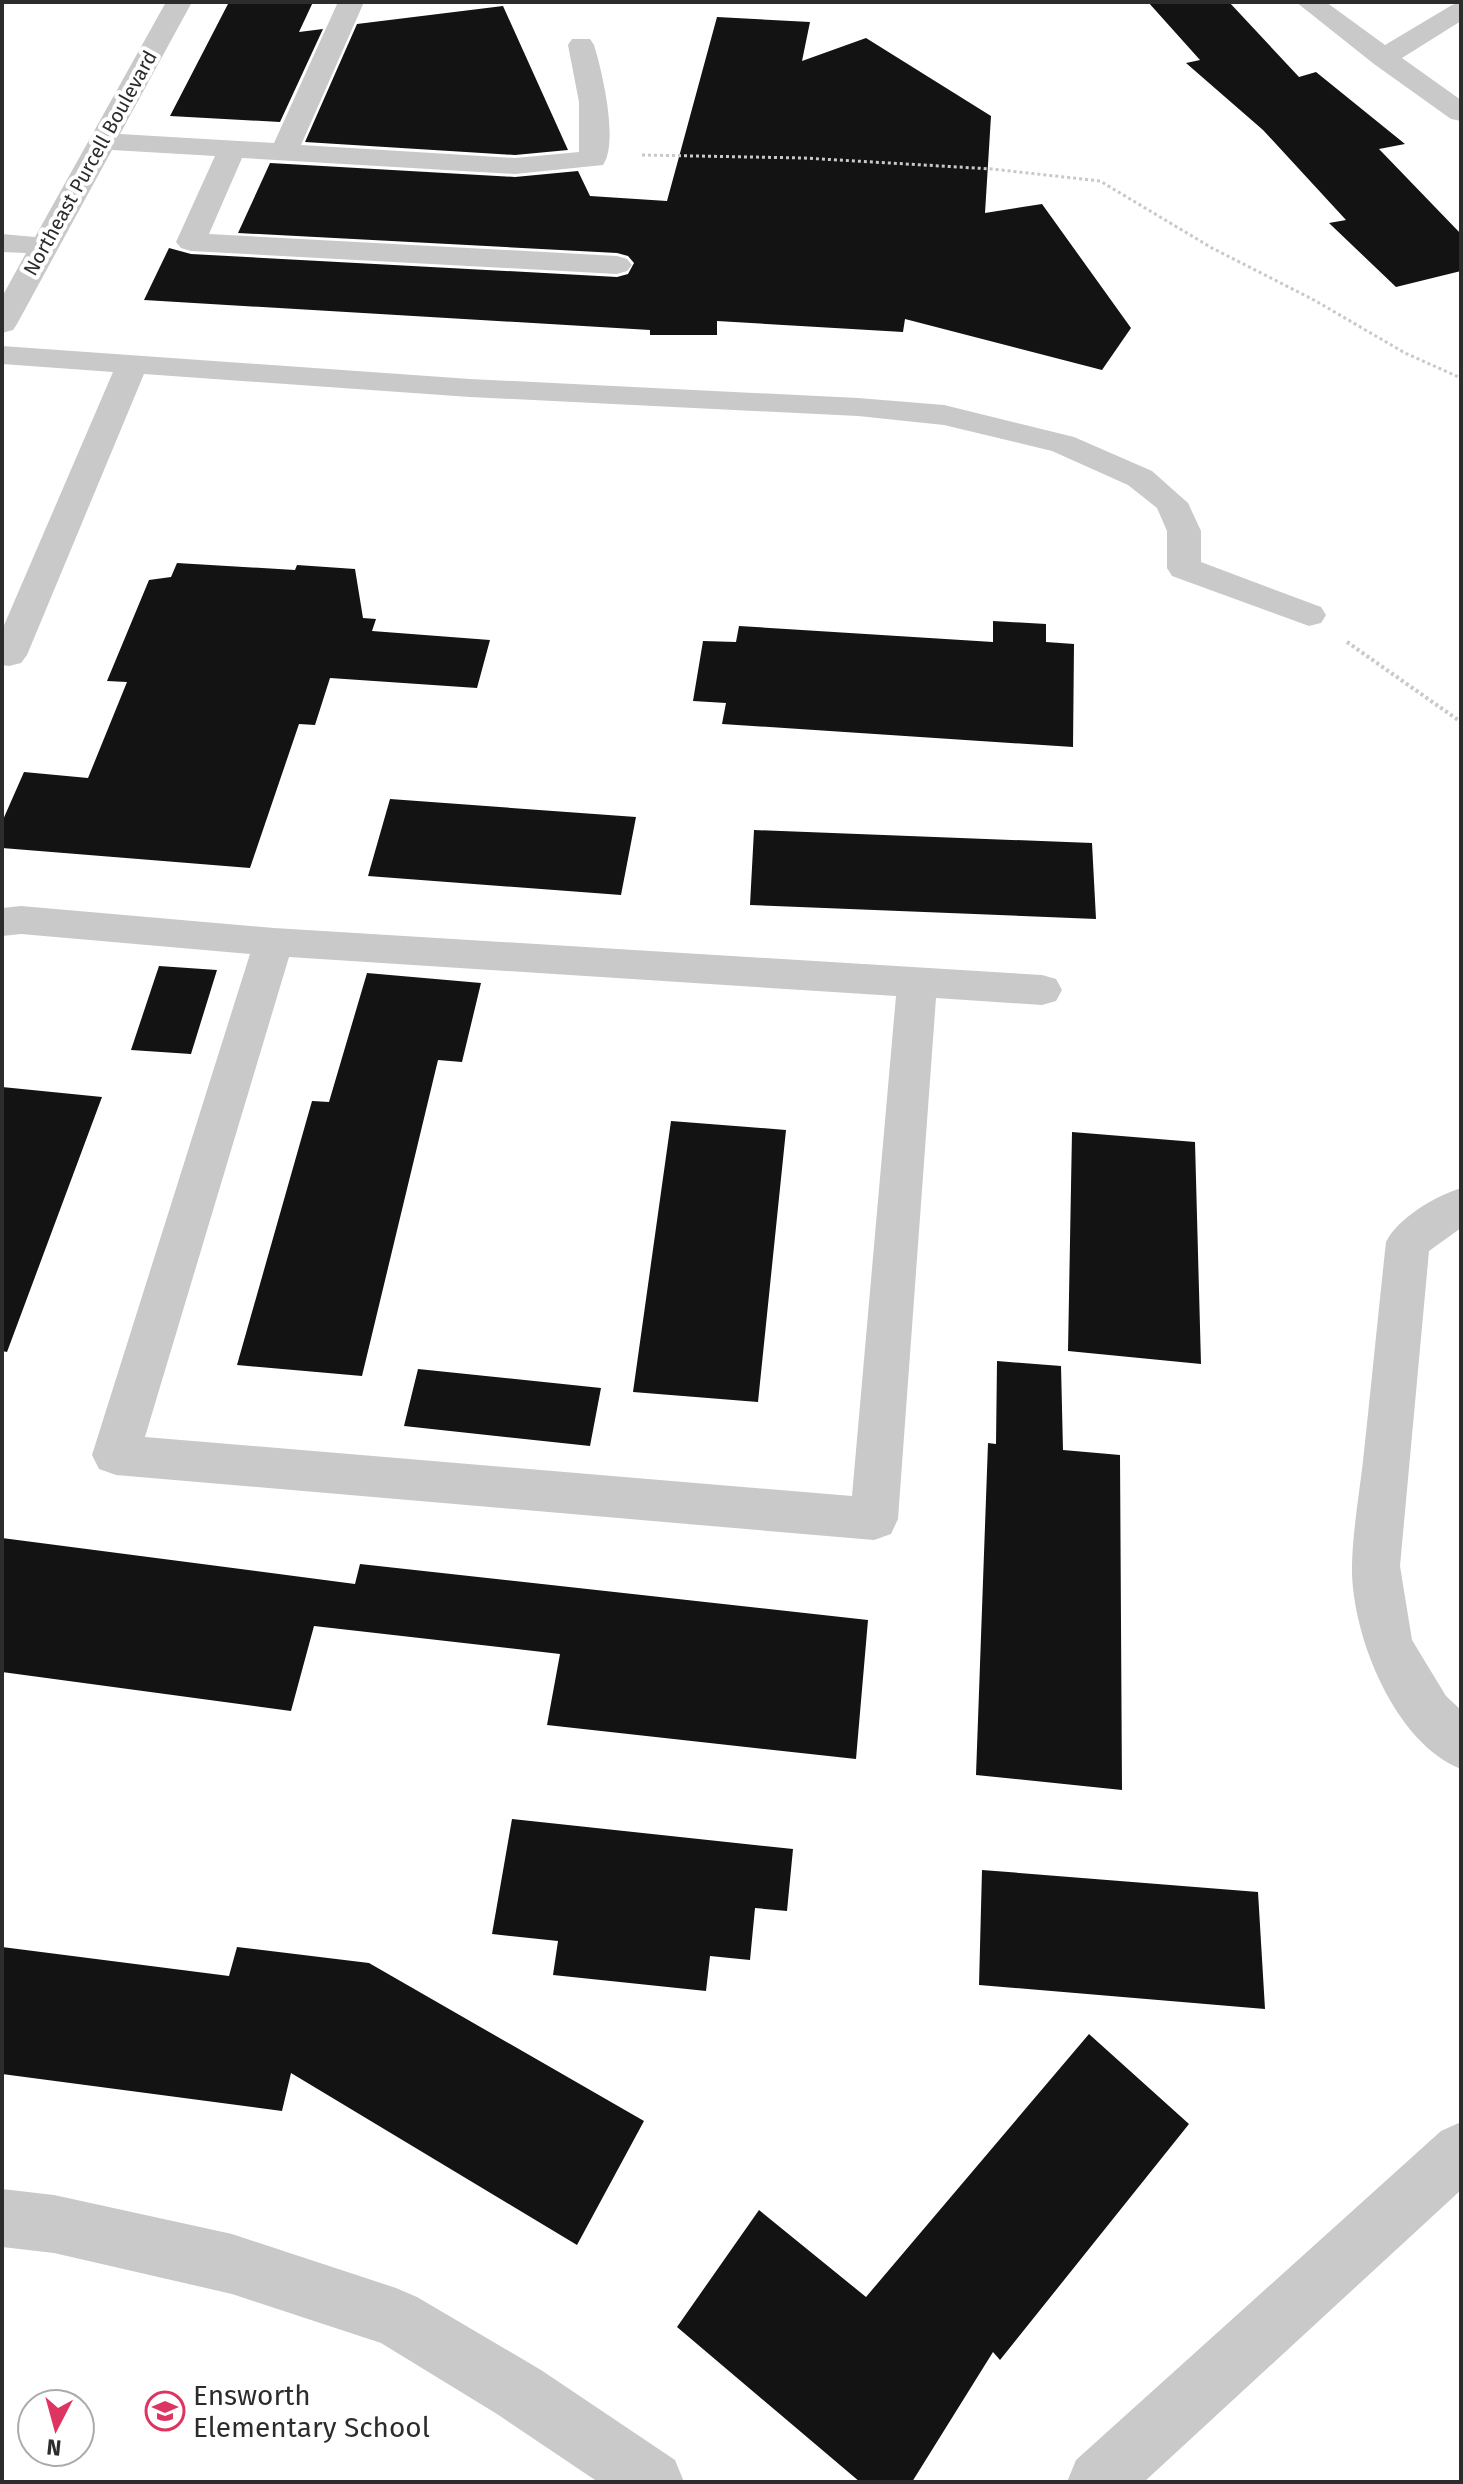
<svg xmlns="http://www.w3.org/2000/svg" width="1463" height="2484" font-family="'Fira Sans',sans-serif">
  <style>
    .building { fill: #131313 }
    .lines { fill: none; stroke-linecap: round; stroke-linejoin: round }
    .path-far1 { stroke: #c9c9c9; stroke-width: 3; stroke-dasharray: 3 3; stroke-linecap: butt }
    .path { stroke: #c9c9c9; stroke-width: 4; stroke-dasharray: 3 3; stroke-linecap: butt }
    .minor { fill: #c9c9c9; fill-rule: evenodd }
    .labels { text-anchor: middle; stroke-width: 8; stroke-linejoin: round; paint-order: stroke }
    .far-street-label { font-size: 20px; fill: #2c2c2c; stroke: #fff }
    .near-poi-label { font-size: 28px; fill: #2c2c2c; stroke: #fff; text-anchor: start }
  </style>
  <rect width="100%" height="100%" fill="#fff"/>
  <!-- building -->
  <path class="building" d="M229 2H313L299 32 323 29 280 122 170 116Z
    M1148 2H1229L1299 77 1316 72 1405 144 1379 149 1461 234V271L1396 287 1329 223 1346 220 1263 130 1186 63 1200 60Z
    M503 6 568 150 515 155 305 142 357 24Z
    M717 17 810 22 802 61 866 38 991 116 985 213 1042 204 1131 328 1102 370 905 319 903 332 717 321V335H650V330L144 300 169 248 191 254 617 277 628 274 634 263 628 256 617 253 238 233 270 163 515 177 578 171 590 196 667 201Z
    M177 563 295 570 297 565 355 569 363 618 376 619 372 631 490 640 477 688 330 678 315 725 299 724 250 868 2 848V822L24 772 88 778 127 682 107 681 149 580 171 577Z
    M993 621 1046 624V642L1074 644 1073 747 722 724 726 703 693 701 703 641 736 642 739 626 993 642Z
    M390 799 636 817 621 895 368 876Z
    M754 830 1092 843 1096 919 750 905Z
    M159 966 217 970 191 1054 131 1050Z
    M367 973 481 983 462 1062 438 1060 362 1376 237 1365 312 1101 329 1102Z
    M2 1087 102 1097 7 1352 2 1351Z
    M671 1121 786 1130 758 1402 633 1392Z
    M1072 1132 1195 1142 1201 1364 1068 1351Z
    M997 1361 1061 1366 1063 1450 1120 1455 1122 1790 976 1775 988 1443 996 1444Z
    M418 1369 601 1388 590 1446 404 1426Z
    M2 1538 355 1584 360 1564 868 1620 856 1759 547 1725 560 1654 314 1626 291 1711 2 1672Z
    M512 1819 793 1849 787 1911 755 1908 750 1960 710 1956 706 1991 553 1975 558 1941 492 1934Z
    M982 1870 1258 1892 1265 2009 979 1985Z
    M2 1947 229 1976 237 1947 369 1963 644 2121 577 2245 291 2073 282 2111 2 2074Z
    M1089 2034 1189 2124 1000 2360 993 2352 912 2482H860L677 2327 759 2210 866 2297Z"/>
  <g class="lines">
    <!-- path-far1 -->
    <path class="path-far1" d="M642 155 804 158 992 169 1100 181 1212 248 1314 300 1405 353 1461 378"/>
    <!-- path -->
    <path class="path" d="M1347 642 1461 722"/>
    <!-- minor -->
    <path class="minor" d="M166 2H192L120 134 274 143 338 2H364L301 145 515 158 579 152V102L568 45 572 39H590L594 45C602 71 619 142 603 165L515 174 242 158 209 234 617 256 627 259 632 265 627 271 617 274 191 251 181 248 176 242 215 156 112 150 17 324 13 330 2 333V297L26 253 2 252V234L35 237Z
      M1296 2H1326L1385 45 1452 5 1461 2V21L1402 58 1461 100V121L1451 119 1374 64Z
      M2 346 470 379 858 398 944 405 1074 437 1152 471 1188 503 1201 531V562L1321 607 1326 615 1321 623 1309 626 1172 576 1167 568V531L1157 508 1128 485 1052 451 944 425 858 416 470 397 144 374 27 655 21 663 9 666 2 665V630L113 372 2 364Z
      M21 906 274 928 1042 975 1056 979 1062 990 1056 1001 1042 1005 936 998 898 1519 891 1534 874 1540 116 1475 99 1469 92 1455 250 954 21 934 2 936V908ZM289 957 896 996 852 1496 145 1437Z
      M1461 1188V1228L1429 1251 1400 1566 1412 1640 1446 1696 1461 1710V1769C1394 1743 1350 1632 1352 1564 1353 1530 1359 1495 1363 1461 1371 1388 1378 1315 1386 1242 1398 1218 1435 1196 1461 1188Z
      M1461 2122V2190L1144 2482H1067L1076 2460 1441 2131Z
      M2 2189 54 2195 232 2234 396 2288 417 2297 541 2370 675 2460 684 2482H598L497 2414 381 2343 232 2294 54 2253 2 2247Z"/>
  </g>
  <!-- icons -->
  <defs>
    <symbol id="school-ring" viewBox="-11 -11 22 22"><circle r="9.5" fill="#fff" stroke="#dd3562" stroke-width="1.5"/><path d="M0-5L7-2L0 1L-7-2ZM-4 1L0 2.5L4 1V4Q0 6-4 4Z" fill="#dd3562"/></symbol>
  </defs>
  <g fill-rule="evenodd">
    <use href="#school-ring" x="143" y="2389" width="44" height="44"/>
  </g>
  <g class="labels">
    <!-- far-street labels -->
    <g class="far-street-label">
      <text transform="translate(90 163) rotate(-61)" y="7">Northeast Purcell Boulevard</text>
    </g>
    <!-- near-poi labels -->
    <g class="near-poi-label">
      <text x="193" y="2405">Ensworth<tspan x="193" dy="32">Elementary School</tspan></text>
    </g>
  </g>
  <!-- border -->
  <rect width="1463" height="2484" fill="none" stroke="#2c2c2c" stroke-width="8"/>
  <!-- north arrow -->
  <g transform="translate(56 2428) rotate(186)"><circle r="38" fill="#ffffff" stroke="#ababab" stroke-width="2"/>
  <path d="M0-6L14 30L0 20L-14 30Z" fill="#dd3562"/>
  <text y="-12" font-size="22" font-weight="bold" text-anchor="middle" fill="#2c2c2c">N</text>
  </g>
</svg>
